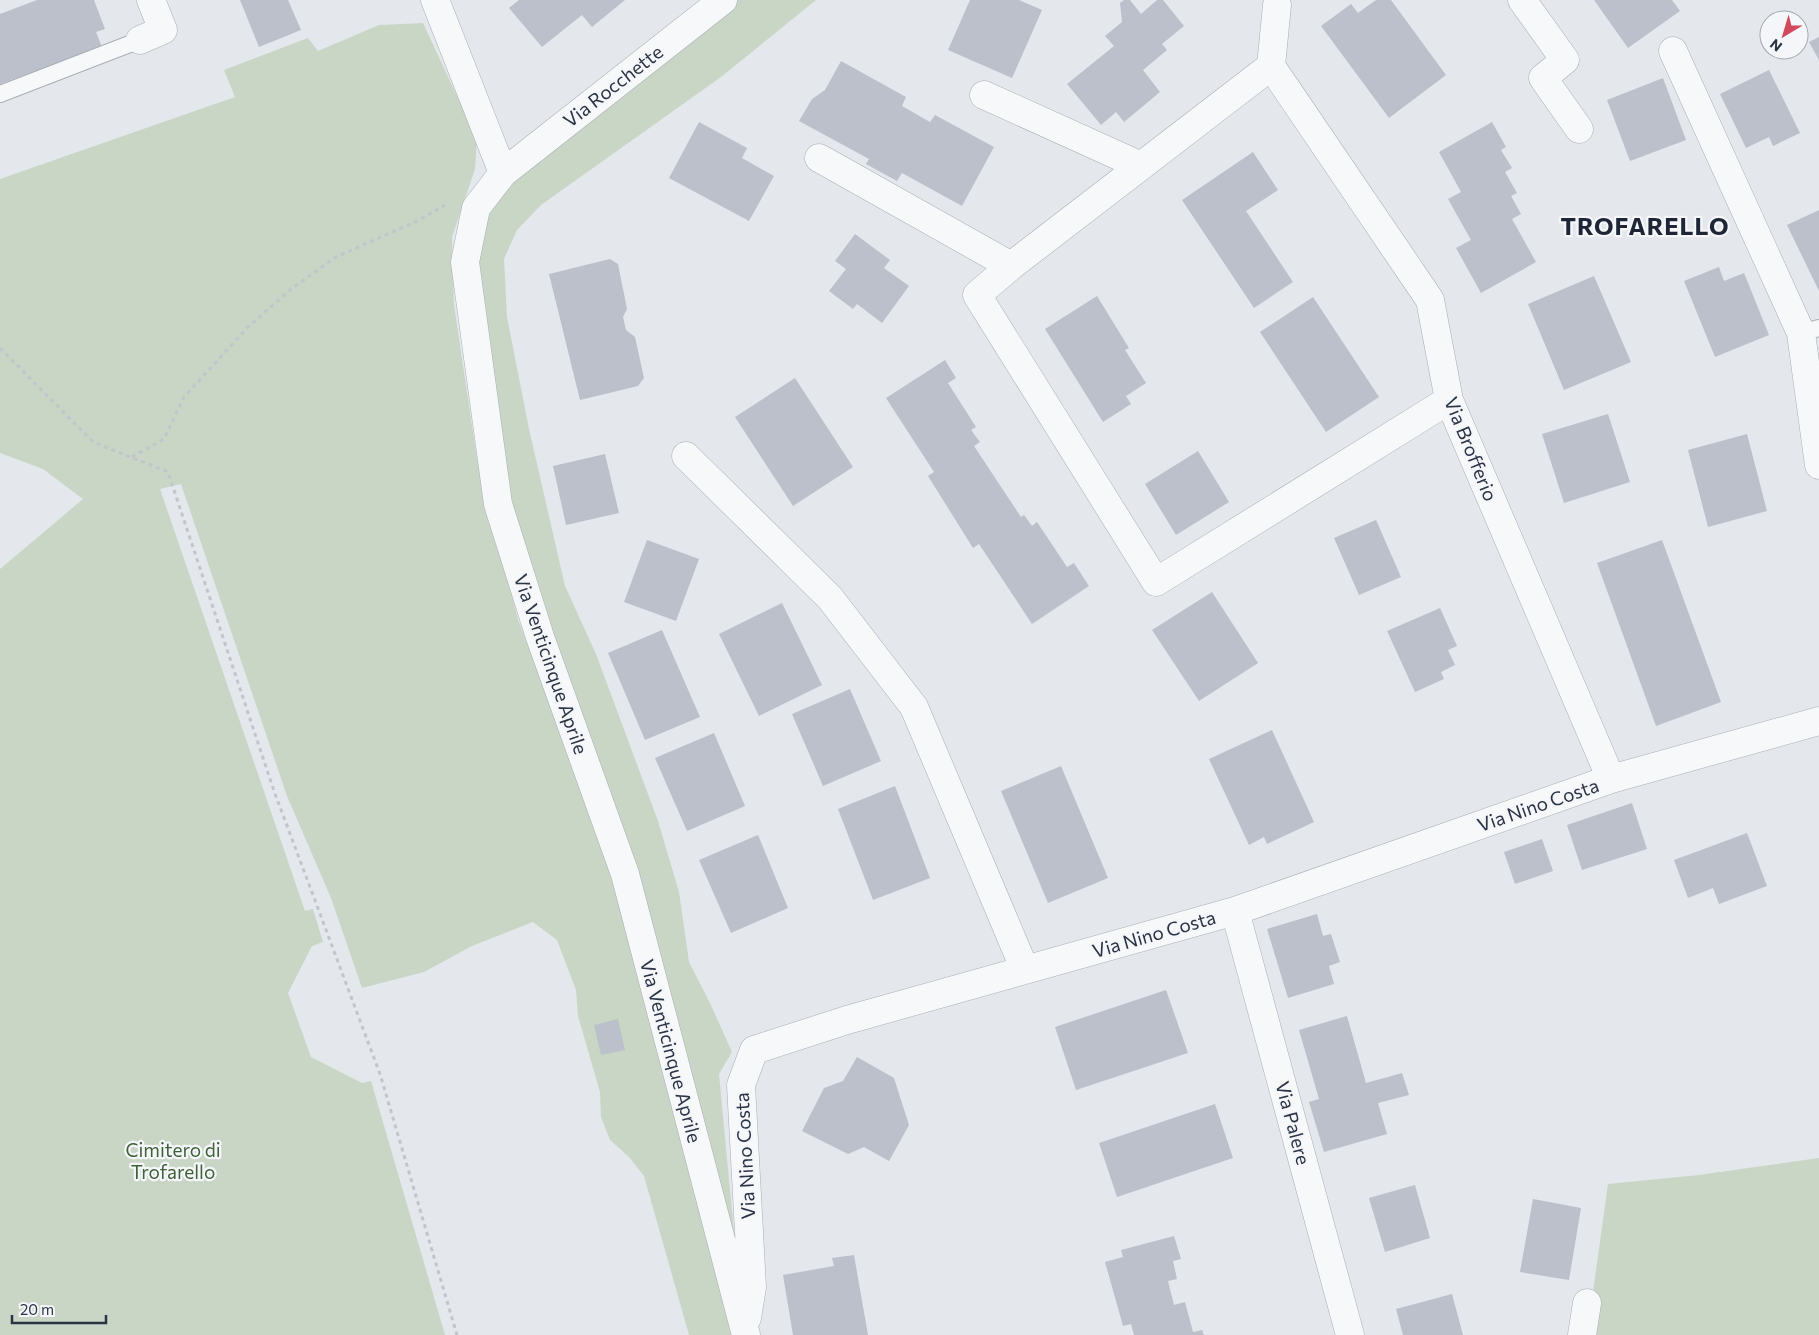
<svg xmlns="http://www.w3.org/2000/svg" width="1819" height="1335" font-family="Commissioner,sans-serif">
  <style>
    .green { fill: #c9d6c5 }
    .building { fill: #bbc0ca }
    .lines { fill: none; stroke-linecap: round; stroke-linejoin: round }
    .lane-casing { stroke: #a9aeb7; stroke-width: 18 }
    .street-casing { stroke: #a9aeb7; stroke-width: 29 }
    .path { stroke: #c2c5cb; stroke-width: 3; stroke-dasharray: 4 4; stroke-linecap: butt }
    .lane { stroke: #f7f8fa; stroke-width: 16 }
    .street { stroke: #f7f8fa; stroke-width: 28 }
    .labels { text-anchor: middle; stroke-width: 4.5; stroke-linejoin: round; paint-order: stroke }
    .street-label { font-size: 19px; fill: #2b3445; stroke: #f4f6f9 }
    .park-label { font-size: 19px; fill: #3f6138; stroke: #f4f6f9 }
    .district-label { font-size: 24px; font-weight: bold; letter-spacing: 1px; fill: #1d2536; stroke: #f4f6f9 }
  </style>
  <rect width="100%" height="100%" fill="#e4e7ec"/>
  <!-- green -->
  <path class="green" d="M738 0H816L721 77 541 205 517 230 504 259 507 317 529 429 565 586 596 654 658 821 679 892 689 962 710 1003 732 1052 719 1074 737 1264 551 631 510 498 474 267 488 210 522 167Z
    M423 23 477 139 475 169 452 237 454 305 477 459 518 619 616 878 734 1335H689L644 1176 629 1157 610 1140 601 1117 600 1092 578 1016 576 990 557 940 533 922 472 946 424 972 362 988 331 898 287 796 181 484 160 489 305 911 313 909 323 942 312 946 288 993 311 1057 362 1083 371 1081 445 1335H0V569L83 499 43 469 0 453V179L235 97 224 70 308 38 318 51 379 25Z
    M1819 1158V1335H1587L1608 1184 1699 1175Z"/>
  <!-- building -->
  <path class="building" d="M37 0H94L105 29 96 32 102 47 0 84V14Z
    M240 0H288L301 30 259 47Z
    M519 0H625L592 27 582 15 542 47 509 8Z
    M970 0H1019L1042 10 1012 78 948 50Z
    M1124 0H1130L1141 14 1157 0H1163L1184 26 1162 44 1167 50 1143 70 1160 92 1124 122 1116 112 1101 125 1067 84 1114 46 1105 36 1122 22 1120 3Z
    M1376 0H1391L1446 75 1389 118 1321 26 1351 4 1358 13Z
    M1594 0H1672L1680 11 1628 48Z
    M1819 37V60L1809 42Z
    M841 61 906 97 902 106 930 122 935 115 994 147 962 206 902 173 897 181 866 164 869 159 799 121 812 99 825 90Z
    M1769 70 1800 133 1773 146 1769 137 1746 148 1720 94Z
    M1663 78 1686 140 1630 161 1607 100Z
    M699 122 747 148 742 158 774 176 749 221 669 178Z
    M1492 122 1506 147 1501 150 1512 168 1505 172 1517 193 1511 196 1521 214 1512 219 1536 262 1481 293 1456 248 1471 240 1448 199 1461 192 1439 152Z
    M1253 152 1278 190 1246 211 1293 282 1254 308 1182 200Z
    M1819 210V291L1787 225Z
    M855 234 890 260 884 268 909 286 882 323 857 304 853 309 829 291 846 269 835 261Z
    M610 259 618 264 627 309 623 317 626 330 635 337 644 378 638 386 580 400 549 274Z
    M1719 267 1724 281 1744 273 1769 335 1715 357 1684 281Z
    M1594 276 1631 362 1564 390 1528 304Z
    M1097 296 1129 348 1125 350 1146 383 1126 396 1131 404 1103 422 1045 329Z
    M1313 297 1379 397 1326 432 1260 332Z
    M945 360 956 378 948 383 976 427 971 430 980 442 974 446 1021 517 1024 515 1032 526 1037 522 1067 567 1074 563 1089 586 1032 624 979 544 973 548 928 476 934 472 886 398Z
    M795 378 853 467 793 506 735 417Z
    M1608 414 1630 482 1564 503 1542 434Z
    M1747 434 1767 511 1708 527 1688 450Z
    M1198 451 1229 502 1176 535 1145 484Z
    M605 454 619 513 566 525 553 466Z
    M1376 520 1401 577 1359 595 1334 538Z
    M647 540 699 559 676 621 624 602Z
    M1662 540 1721 702 1656 726 1597 563Z
    M1212 592 1258 663 1199 701 1152 630Z
    M782 603 822 685 759 716 719 634Z
    M1440 608 1457 646 1448 650 1455 665 1441 672 1444 679 1415 692 1387 631Z
    M662 630 700 717 645 740 608 653Z
    M850 689 881 761 823 786 792 714Z
    M1272 730 1314 822 1267 844 1264 837 1249 845 1209 759Z
    M714 733 745 806 687 831 655 758Z
    M1061 766 1108 878 1048 903 1001 791Z
    M895 786 930 878 873 900 838 809Z
    M1632 803 1647 849 1582 870 1567 825Z
    M1747 833 1767 886 1719 904 1713 888 1688 898 1674 860Z
    M758 835 788 908 731 933 699 860Z
    M1542 839 1553 871 1515 884 1504 852Z
    M1317 914 1323 936 1331 934 1340 962 1329 966 1334 984 1288 998 1267 929Z
    M1166 990 1188 1053 1076 1090 1055 1027Z
    M1347 1016 1366 1083 1402 1073 1409 1095 1378 1103 1387 1134 1324 1152 1309 1102 1319 1099 1299 1030Z
    M618 1019 625 1050 601 1055 594 1025Z
    M857 1057 894 1078 909 1125 889 1161 864 1147 848 1154 802 1131 824 1088 843 1081Z
    M1215 1104 1233 1158 1117 1197 1099 1143Z
    M1415 1185 1430 1238 1385 1252 1369 1198Z
    M1533 1199 1581 1208 1569 1280 1520 1272Z
    M1174 1236 1181 1259 1173 1261 1177 1279 1168 1281 1174 1305 1185 1302 1193 1332 1202 1330 1204 1335H1134L1131 1324 1123 1326 1105 1262 1123 1257 1121 1250Z
    M854 1255 868 1335H793L783 1275 834 1266 832 1258Z
    M1452 1294 1463 1335H1403L1396 1309Z"/>
  <g class="lines">
    <defs>
      <path id="lane" d="M0 94 140 40
        M1801 333 1819 328"/>
      <path id="street" d="M435 0 503 173 476 208 465 262 498 504 540 637 625 874 746 1335
        M1522 0 1565 60 1543 78 1579 129
        M1277 5 1271 66 1430 300 1449 400 1611 779
        M140 40 163 30 151 0
        M1673 51 1801 333 1819 465
        M984 95 1141 166
        M819 158 1011 266 1271 66
        M503 173 723 0
        M1011 266 977 295 1156 582 1449 400
        M686 456 830 598 914 707 1025 970
        M1235 911 1350 1335
        M747 1318 752 1287 741 1085 754 1050 847 1020 1235 911 1611 779 1819 721
        M1582 1335 1587 1303"/>
    </defs>
    <!-- lane casing -->
    <use href="#lane" class="lane-casing"/>
    <!-- street casing -->
    <use href="#street" class="street-casing"/>
    <!-- path -->
    <path class="path" d="M0 348 93 442 168 472 274 791 380 1074 457 1335
      M132 457 164 439 184 397 248 327 291 289 336 257 419 220 445 205"/>
    <!-- lane -->
    <use href="#lane" class="lane"/>
    <!-- street -->
    <use href="#street" class="street"/>
  </g>
  <g class="labels">
    <!-- street labels -->
    <g class="street-label">
      <text transform="translate(613 86) rotate(-38)" y="7">Via Rocchette</text>
      <text transform="translate(1471 449) rotate(68)" y="7">Via Brofferio</text>
      <text transform="translate(551 664) rotate(71)" y="7">Via Venticinque Aprile</text>
      <text transform="translate(1538 805) rotate(-19)" y="7">Via Nino Costa</text>
      <text transform="translate(1154 934) rotate(-16)" y="7">Via Nino Costa</text>
      <text transform="translate(671 1051) rotate(75)" y="7">Via Venticinque Aprile</text>
      <text transform="translate(1293 1123) rotate(75)" y="7">Via Palere</text>
      <text transform="translate(745 1156) rotate(-93)" y="7">Via Nino Costa</text>
    </g>
    <!-- park labels -->
    <g class="park-label">
      <text x="173" y="1157">Cimitero di<tspan x="173" dy="22">Trofarello</tspan></text>
    </g>
    <!-- district labels -->
    <g class="district-label">
      <text x="1645" y="235">TROFARELLO</text>
    </g>
  </g>
  <!-- north arrow -->
  <g transform="translate(1784 35) rotate(218)"><circle r="24" fill="#f4f6f9" stroke="#a4a8b1"/>
  <path d="M0-4L9 19L0 12L-9 19Z" fill="#d1495b"/>
  <text y="-8" font-size="14" font-weight="bold" text-anchor="middle" fill="#2b3445">N</text>
  </g>
  <!-- scale -->
  <path d="M12 1315v8h94v-8" fill="none" stroke="#2b3445" stroke-width="2.5"/>
  <text x="20" y="1315" font-size="15" fill="#2b3445" stroke="#f4f6f9" stroke-width="4" paint-order="stroke">20 m</text>
</svg>
